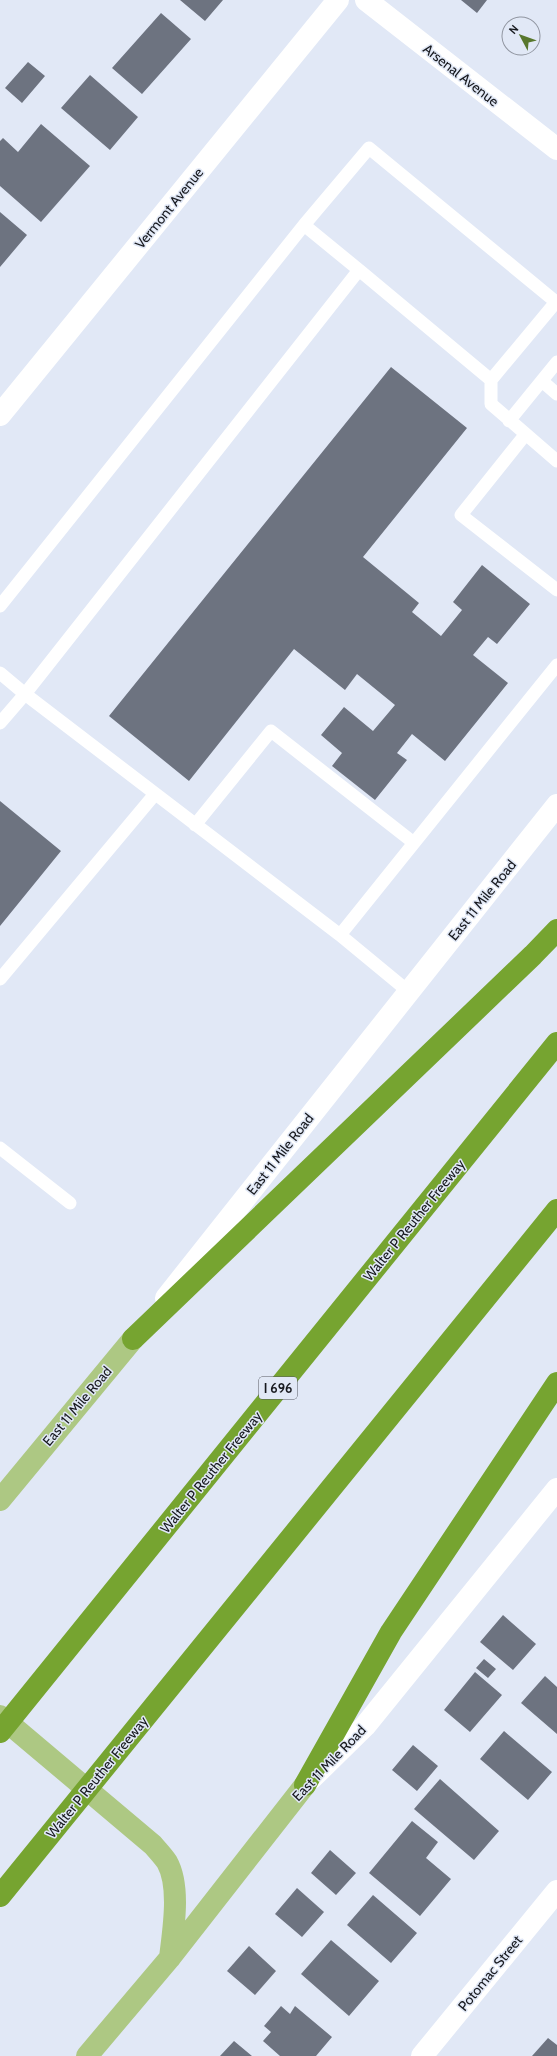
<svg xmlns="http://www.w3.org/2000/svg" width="557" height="2056" font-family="Cabin,sans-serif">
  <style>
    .building { fill: #6d7380 }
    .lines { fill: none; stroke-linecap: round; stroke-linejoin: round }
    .lane { stroke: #fff; stroke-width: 13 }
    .street { stroke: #fff; stroke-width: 22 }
    .secondary { stroke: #fff; stroke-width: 22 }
    .primary { stroke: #adc883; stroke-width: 22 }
    .highway { stroke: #76a430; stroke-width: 22 }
    .labels { text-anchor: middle; stroke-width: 3; stroke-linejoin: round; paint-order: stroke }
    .shield { fill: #e1e8f6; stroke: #54575f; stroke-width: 1 }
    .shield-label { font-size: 13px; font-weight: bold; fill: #17191e }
    .street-label { font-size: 14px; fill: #17191e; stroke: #e1e8f6 }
  </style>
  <rect width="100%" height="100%" fill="#e1e8f6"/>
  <!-- building -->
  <path class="building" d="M180 0H223L205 21Z
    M461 0H487L477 13Z
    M161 13 191 39 142 94 112 68Z
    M28 62 45 76 22 103 5 88Z
    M90 75 138 117 110 150 61 108Z
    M41 124 90 166 41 222 0 186V141L3 138 18 152Z
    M0 212 27 235 0 267Z
    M391 367 467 428 363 557 419 603 412 612 441 636 462 610 453 602 482 565 530 604 497 644 488 637 473 655 508 683 445 761 412 734 397 753 407 760 375 800 332 766 342 753 321 735 344 707 373 731 395 705 357 674 345 690 294 649 189 781 109 716Z
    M0 801 61 851 0 926Z
    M503 1615 536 1644 513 1670 480 1642Z
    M484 1659 496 1669 488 1678 476 1668Z
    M475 1672 502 1695 470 1732 444 1710Z
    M545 1676 557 1687V1734L521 1703Z
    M504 1731 552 1772 528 1800 480 1759Z
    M413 1745 438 1766 417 1791 392 1770Z
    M440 1779 499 1831 474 1860 414 1809Z
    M412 1821 438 1842 426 1858 451 1879 420 1916 369 1873Z
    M330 1850 356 1873 336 1895 311 1873Z
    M297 1888 324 1912 302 1937 275 1914Z
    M373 1895 417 1933 391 1963 347 1925Z
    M331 1940 379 1981 349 2016 301 1974Z
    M249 1946 276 1971 255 1995 227 1971Z
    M281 2006 290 2014 295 2006 332 2037 316 2056H280L263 2041 271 2032 264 2026Z
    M548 2038 557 2045V2056H532Z
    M234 2041 252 2056H220Z"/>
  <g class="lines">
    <!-- lane -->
    <path class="lane" d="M359 270 304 225 369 148 556 302 491 380
      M542 381 557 394
      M509 421 557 362
      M525 435 461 515 557 590
      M0 606 304 225
      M0 673 25 694 340 935
      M0 723 25 694 359 270 491 380V404L557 461
      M195 825 271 731 414 843
      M0 979 155 794
      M409 992 340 935 557 665
      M0 1148 70 1203"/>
    <!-- street -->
    <path class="street" d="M366 0 557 149
      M0 415 338 0
      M422 2056 557 1891"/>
    <!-- secondary -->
    <path class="secondary" d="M166 1298 557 805
      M312 1778 365 1726 557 1489"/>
    <!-- primary -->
    <path class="primary" d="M0 1500 133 1339
      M0 1716 153 1845C158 1851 163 1856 167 1862 181 1887 173 1931 170 1958
      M87 2056 169 1959 305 1785"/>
    <!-- highway -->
    <path class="highway" d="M133 1339 533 955 557 930
      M0 1732 557 1043
      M305 1785 391 1632 557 1383
      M0 1896 557 1210"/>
  </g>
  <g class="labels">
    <!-- shield labels -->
    <rect class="shield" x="259" y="1377" width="38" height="22" rx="3"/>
    <g class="shield-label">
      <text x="278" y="1393">I 696</text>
    </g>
    <!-- street labels -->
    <g class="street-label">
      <text transform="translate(461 75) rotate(38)" y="5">Arsenal Avenue</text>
      <text transform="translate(169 208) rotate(-51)" y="5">Vermont Avenue</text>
      <text transform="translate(482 900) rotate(-51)" y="5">East 11 Mile Road</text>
      <text transform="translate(280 1154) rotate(-52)" y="5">East 11 Mile Road</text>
      <text transform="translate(414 1220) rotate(-51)" y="5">Walter P Reuther Freeway</text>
      <text transform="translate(77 1406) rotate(-50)" y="5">East 11 Mile Road</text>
      <text transform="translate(211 1472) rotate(-51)" y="5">Walter P Reuther Freeway</text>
      <text transform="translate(329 1763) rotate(-46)" y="5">East 11 Mile Road</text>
      <text transform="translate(97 1777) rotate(-51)" y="5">Walter P Reuther Freeway</text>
      <text transform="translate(490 1973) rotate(-51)" y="5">Potomac Street</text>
    </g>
  </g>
  <!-- north arrow -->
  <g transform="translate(521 36) rotate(311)"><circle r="19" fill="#e1e8f6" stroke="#9095a0"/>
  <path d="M0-3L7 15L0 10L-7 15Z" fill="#58772d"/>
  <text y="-6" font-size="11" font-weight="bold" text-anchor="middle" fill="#17191e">N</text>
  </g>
</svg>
